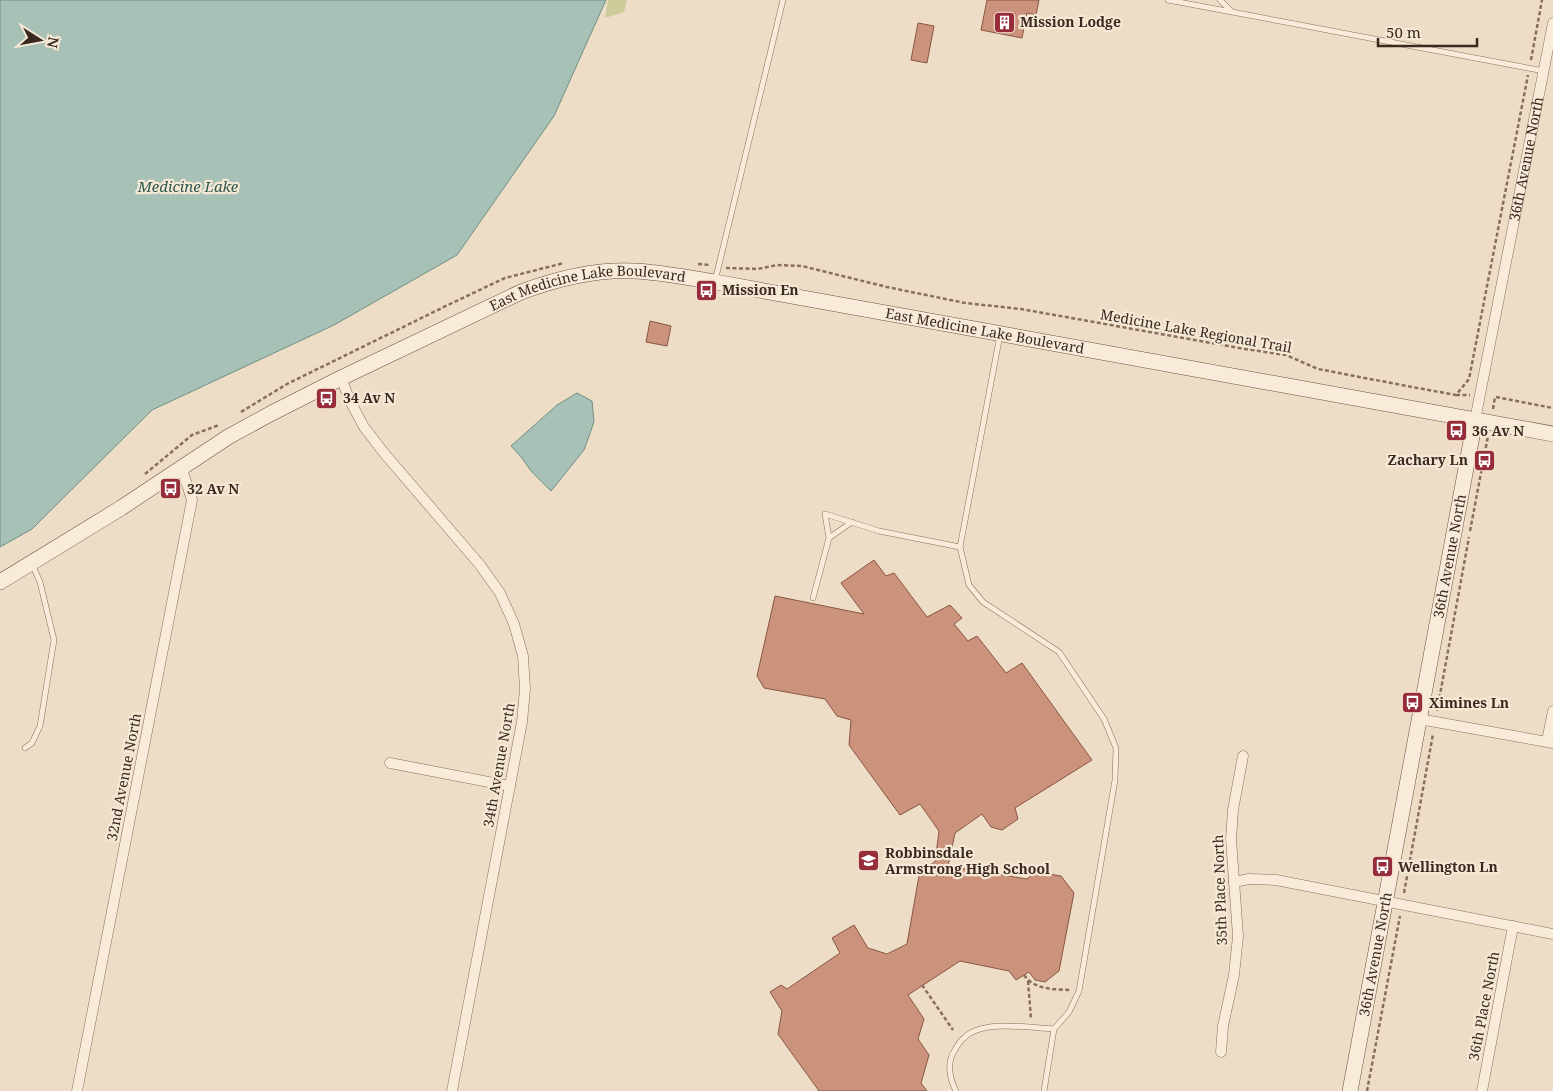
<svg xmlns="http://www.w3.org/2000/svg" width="1553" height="1091" font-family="'Noto Serif',serif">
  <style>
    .green { fill: #cccb9a }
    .water { fill: #a7c1b6; stroke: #6e9083 }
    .building { fill: #cb937c; stroke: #885542 }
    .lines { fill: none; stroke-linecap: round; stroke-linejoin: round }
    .lane-casing { stroke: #896e5c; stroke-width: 6 }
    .street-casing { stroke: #896e5c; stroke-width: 11 }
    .secondary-casing { stroke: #6b4f3f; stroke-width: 16 }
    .path { stroke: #896e5c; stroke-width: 2.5; stroke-dasharray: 4 2.5; stroke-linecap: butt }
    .lane { stroke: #f8ebd9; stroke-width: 5 }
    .street { stroke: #f8ebd9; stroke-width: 10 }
    .secondary { stroke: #f8ebd9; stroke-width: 15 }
    .labels { text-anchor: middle; stroke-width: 4.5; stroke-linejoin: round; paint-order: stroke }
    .poi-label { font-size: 14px; font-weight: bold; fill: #39291f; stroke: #f5e8d5; text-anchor: start }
    .street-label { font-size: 14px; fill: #39291f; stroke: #f5e8d5 }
    .water-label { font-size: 15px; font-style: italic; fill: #2f5951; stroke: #f5e8d5 }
  </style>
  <rect width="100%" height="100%" fill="#eeddc6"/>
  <!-- green -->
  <path class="green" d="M608 0H627L624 12 605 18Z"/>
  <!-- water -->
  <path class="water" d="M0 0H606L554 116 457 255 334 325 152 410 32 529 0 547Z
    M577 393 592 401 594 422 584 450 551 491 531 471 522 458 511 446 557 405Z"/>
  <!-- building -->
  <path class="building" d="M987 0H1039L1036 15 1027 13 1022 38 981 30Z
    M918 23 934 26 927 63 911 60Z
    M650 321 671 326 667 346 646 342Z
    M874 560 886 576 894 573 927 617 950 605 962 618 954 624 968 641 977 636 1006 673 1022 663 1092 760 1015 808 1018 819 1002 830 991 827 982 814 955 833 948 866 1027 879 1036 872 1061 876 1074 893 1059 971 1045 982 1035 980 1029 972 1016 980 1009 971 960 961 908 995 924 1019 918 1039 929 1055 921 1083 927 1091H819L778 1034 782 1011 770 992 781 985 787 989 840 953 832 938 854 925 868 948 887 954 907 944 920 870 935 862 939 831 920 804 900 815 849 745 851 720 837 716 825 699 764 688 757 676 775 596 864 614 841 583Z"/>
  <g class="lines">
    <defs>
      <path id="lane" d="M1168 0 1232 12
        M1220 0 1232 12 1544 71
        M715 281 783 0
        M1000 335 960 547 969 585 983 602 1059 652 1104 719 1116 748 1115 780 1079 991 1069 1012 1054 1029
        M829 538 852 522
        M813 598 829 538 825 514 879 531 960 547
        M25 748 32 743 40 726 54 640 40 582 32 564
        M956 1091C950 1080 946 1062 955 1050 957 1046 960 1041 964 1038 982 1019 1030 1028 1054 1029L1044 1091"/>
      <g id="street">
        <path d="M341 378 350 401 364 427 384 453 480 565 500 593 514 624 523 656 525 689 522 722 452 1091"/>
        <path id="s1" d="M1475 420 1553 23"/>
        <path d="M1419 719 1553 743"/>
        <path d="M1547 741 1553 711"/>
        <path d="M390 763 510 786"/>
        <path d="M1234 882 1249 879 1276 880 1553 934"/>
        <path d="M1221 1052 1223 1026 1234 975 1238 936 1231 839 1233 810 1243 756"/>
        <path d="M77 1091 192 500 182 469"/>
        <path d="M1482 1091 1513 926"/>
      </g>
      <g id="secondary">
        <path id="s2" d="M0 582 121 508 228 437 270 414 341 378 521 292C556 279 596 269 634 271 661 272 689 278 715 282L1553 434"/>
        <path id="s3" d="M1350 1091 1475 420"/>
      </g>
    </defs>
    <!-- lane casing -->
    <use href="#lane" class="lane-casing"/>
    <!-- street casing -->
    <use href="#street" class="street-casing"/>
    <!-- secondary casing -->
    <use href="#secondary" class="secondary-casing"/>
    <!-- path -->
    <path class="path" d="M1531 60 1542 0
      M698 264 710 265
      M726 268 758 269 777 265 802 266 887 287 965 303 1021 309 1245 349 1286 355 1318 369 1412 387 1456 395 1469 379 1528 75
      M1456 395H1470
      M1496 397 1553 408
      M1493 409 1495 397
      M241 412 287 384 450 304 505 278 564 263
      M145 474 192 435 219 425
      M1470 531 1488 436
      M1437 711 1469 537
      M1404 893 1433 734
      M1024 975C1034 990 1054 989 1070 990
      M1028 981 1031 1019
      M922 985 953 1030
      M1367 1091 1400 916"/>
    <!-- lane -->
    <use href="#lane" class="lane"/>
    <!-- street -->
    <use href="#street" class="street"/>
    <!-- secondary -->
    <use href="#secondary" class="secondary"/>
  </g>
  <!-- icons -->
  <defs>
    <symbol id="building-square" viewBox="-11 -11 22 22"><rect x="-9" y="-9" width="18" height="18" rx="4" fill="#972c3b" stroke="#f5e8d5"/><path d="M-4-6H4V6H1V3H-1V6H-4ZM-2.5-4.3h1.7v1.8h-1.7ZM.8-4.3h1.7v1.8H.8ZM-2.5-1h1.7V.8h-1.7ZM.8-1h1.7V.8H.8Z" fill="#fff"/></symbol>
    <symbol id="bus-square" viewBox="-11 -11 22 22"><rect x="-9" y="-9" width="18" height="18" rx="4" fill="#972c3b" stroke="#f5e8d5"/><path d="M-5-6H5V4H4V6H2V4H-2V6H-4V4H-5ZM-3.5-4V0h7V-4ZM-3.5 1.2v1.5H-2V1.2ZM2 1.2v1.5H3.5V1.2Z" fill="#fff"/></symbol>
    <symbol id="school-square" viewBox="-11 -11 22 22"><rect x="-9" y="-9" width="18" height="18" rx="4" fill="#972c3b" stroke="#f5e8d5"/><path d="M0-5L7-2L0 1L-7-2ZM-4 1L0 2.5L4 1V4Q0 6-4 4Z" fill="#fff"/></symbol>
  </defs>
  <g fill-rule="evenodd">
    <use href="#building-square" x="992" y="10" width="25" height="25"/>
    <use href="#bus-square" x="694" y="278" width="25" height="25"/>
    <use href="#bus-square" x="314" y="386" width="25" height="25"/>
    <use href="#bus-square" x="1444" y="418" width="25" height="25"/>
    <use href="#bus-square" x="1472" y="448" width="25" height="25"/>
    <use href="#bus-square" x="158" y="476" width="25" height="25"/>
    <use href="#bus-square" x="1400" y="690" width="25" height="25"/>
    <use href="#school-square" x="856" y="848" width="25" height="25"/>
    <use href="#bus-square" x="1370" y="854" width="25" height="25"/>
  </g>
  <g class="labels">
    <!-- poi labels -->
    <g class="poi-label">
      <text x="1020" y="27">Mission Lodge</text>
      <text x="722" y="295">Mission En</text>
      <text x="343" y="403">34 Av N</text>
      <text x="1472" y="436">36 Av N</text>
      <text x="1468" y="465" text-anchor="end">Zachary Ln</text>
      <text x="187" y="494">32 Av N</text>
      <text x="1429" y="708">Ximines Ln</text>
      <text x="885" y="858">Robbinsdale<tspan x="885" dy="16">Armstrong High School</tspan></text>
      <text x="1398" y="872">Wellington Ln</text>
    </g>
    <!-- street labels -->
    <g class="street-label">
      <text dy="5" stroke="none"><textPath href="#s1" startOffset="266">36th Avenue North</textPath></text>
      <text dy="5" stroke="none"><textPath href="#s2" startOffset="664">East Medicine Lake Boulevard</textPath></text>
      <text dy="5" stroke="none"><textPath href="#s2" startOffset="1069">East Medicine Lake Boulevard</textPath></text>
      <text transform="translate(1196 331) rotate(10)" y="5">Medicine Lake Regional Trail</text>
      <text dy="5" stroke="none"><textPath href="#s3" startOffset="544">36th Avenue North</textPath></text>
      <text transform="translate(499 765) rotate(-80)" y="5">34th Avenue North</text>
      <text transform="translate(124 777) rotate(-79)" y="5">32nd Avenue North</text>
      <text transform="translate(1220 890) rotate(-92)" y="5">35th Place North</text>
      <text dy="5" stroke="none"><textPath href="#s3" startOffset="139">36th Avenue North</textPath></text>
      <text transform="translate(1484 1006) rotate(-79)" y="5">36th Place North</text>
    </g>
    <!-- water labels -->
    <g class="water-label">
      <text x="188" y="192">Medicine Lake</text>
    </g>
  </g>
  <!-- north arrow -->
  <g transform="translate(40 40) rotate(101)" stroke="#f5e8d5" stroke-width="4" paint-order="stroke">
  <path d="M0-4L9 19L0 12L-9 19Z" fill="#39291f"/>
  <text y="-8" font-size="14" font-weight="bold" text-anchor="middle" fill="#39291f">N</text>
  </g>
  <!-- scale -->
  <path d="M1378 38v8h99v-8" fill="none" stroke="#39291f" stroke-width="2.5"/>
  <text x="1386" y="38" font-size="15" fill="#39291f" stroke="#f5e8d5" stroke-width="4" paint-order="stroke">50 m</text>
</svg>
